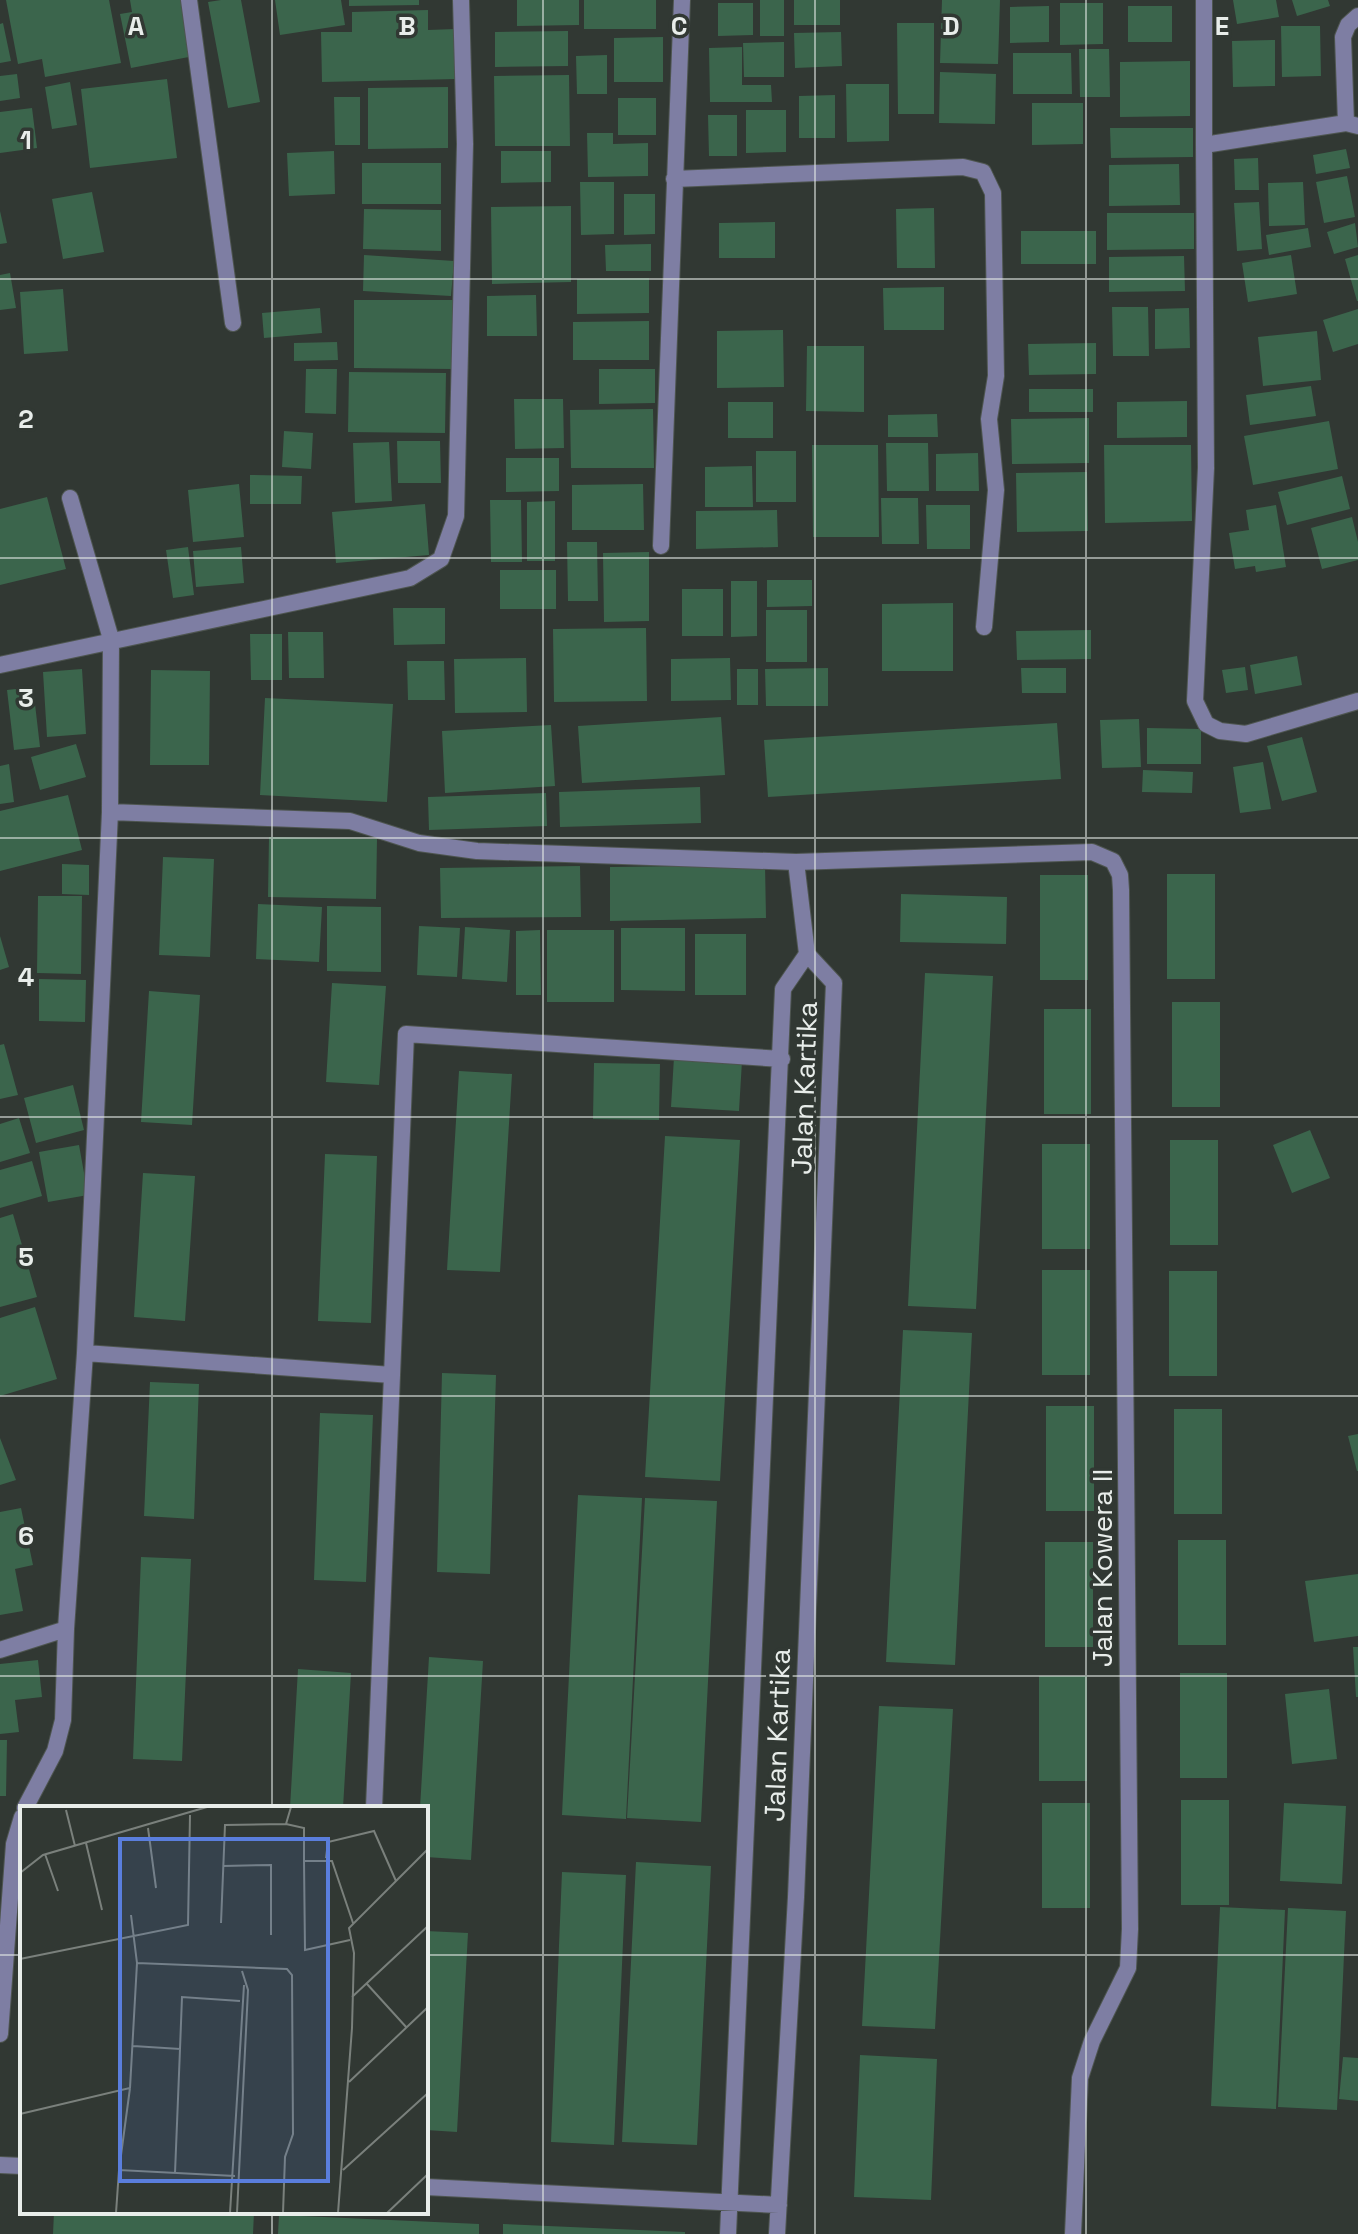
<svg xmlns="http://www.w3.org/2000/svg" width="1358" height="2234" font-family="'Space Grotesk',sans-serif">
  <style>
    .building { fill: #3b654c }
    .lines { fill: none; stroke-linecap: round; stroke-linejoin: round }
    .minor-casing { stroke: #4e5550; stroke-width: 18 }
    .minor { stroke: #7e7ea3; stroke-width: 16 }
    .grid { fill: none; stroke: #e8edea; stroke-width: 2; stroke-opacity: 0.55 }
    .labels { text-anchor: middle; stroke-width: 7; stroke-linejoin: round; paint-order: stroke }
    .street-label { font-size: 28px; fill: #e8edea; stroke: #313833 }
    .inset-road { fill: none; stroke: #7a807c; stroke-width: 2 }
    .view { fill: #5a7edd; fill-opacity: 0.15; stroke: #5a7edd; stroke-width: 4 }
    .inset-edge { fill: none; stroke: #e8edea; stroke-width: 4 }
    .grid-label { font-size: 26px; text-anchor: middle; font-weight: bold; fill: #e8edea; stroke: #313833; stroke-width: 7; stroke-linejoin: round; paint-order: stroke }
  </style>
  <rect width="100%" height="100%" fill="#313833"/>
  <!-- building -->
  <path class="building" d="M6 0H109L121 63 45 77 42 59 18 64Z
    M130 0H183L194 56 131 68 120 14 132 12Z
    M221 0H241L260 102 228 108 208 2Z
    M275 0H341L345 25 280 35Z
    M349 0H419V5L349 6Z
    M517 0H579V25L517 26Z
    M584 0H656V29H584Z
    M760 0H784V36H760Z
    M794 0H840V25H794Z
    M942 0H1000L998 64 940 63Z
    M1233 0H1276L1279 17 1237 24Z
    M1292 0H1328L1330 6 1297 16Z
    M718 3H753V35L718 36Z
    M1060 3H1103V44L1060 45Z
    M1049 6V42L1010 43V7Z
    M1128 6H1172V42H1128Z
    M428 10V30L456 29 457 79 322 82 321 32H352V12Z
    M3 23 11 61 0 63V24Z
    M897 23H934V114H898Z
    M1281 26H1320L1321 76 1282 77Z
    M568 31V66L495 67V32Z
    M841 32 842 66 795 68 794 33Z
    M663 37V82H614V38Z
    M1275 40V86L1233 87 1232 41Z
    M784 42V77H744L743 43Z
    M742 47V85H771L772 102H710L709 48Z
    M1079 49H1109L1110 97H1080Z
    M1013 53H1071L1072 94H1013Z
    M607 55V94H577L576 56Z
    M1190 61V116L1120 117V62Z
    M940 72 996 74 995 124 939 123Z
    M17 74 20 98 0 101V76Z
    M569 75 570 146H495L494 76Z
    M167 79 177 158 90 168 81 89Z
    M70 82 77 125 52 129 45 87Z
    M846 84H889V141L847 142Z
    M448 87V148L368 149V88Z
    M835 95V138H799V96Z
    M334 97H360V145H335Z
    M618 98H656V135H618Z
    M1032 103H1083V144L1032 145Z
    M32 108 37 148 0 153V112Z
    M746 110H786V152L746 153Z
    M708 115H737V156H709Z
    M1110 128H1193V157L1111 158Z
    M587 133H613V144L648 143V176L588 177Z
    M1346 149 1350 168 1316 174 1313 155Z
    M334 151 335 194 289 196 287 153Z
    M501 151H551V182L501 183Z
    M1258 158 1259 190H1235L1234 159Z
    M362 163H441V204H362Z
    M1179 164 1180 205 1109 206V165Z
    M1347 176 1355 217 1324 223 1316 182Z
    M580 182H614V234L581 235Z
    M1303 182 1305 225 1269 226 1268 183Z
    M92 192 104 252 63 259 52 199Z
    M624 194H655V234L624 235Z
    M1259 202 1262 249 1237 251 1234 203Z
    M571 206V282L492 284 491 207Z
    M934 208 935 268H897L896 209Z
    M364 209 441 210V251L363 249Z
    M0 211 7 243 0 244Z
    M1107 213H1194V249L1107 250Z
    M775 222V258H719V223Z
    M1355 223 1358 247 1334 254 1327 232Z
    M1308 228 1311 247 1269 255 1266 235Z
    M1021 231H1096V264H1021Z
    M651 244V271H606L605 245Z
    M364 255 454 261 451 296 363 291Z
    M1291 255 1297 294 1248 302 1242 263Z
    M1358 255V301H1357L1345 259Z
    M1184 256 1185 291 1109 292V257Z
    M10 273 16 308 0 310V275Z
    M649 278V313L577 314V279Z
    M944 287V330H884L883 288Z
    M63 289 68 351 24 354 20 292Z
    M536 295 537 336H487V296Z
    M354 300H453V369L354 368Z
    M1112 307H1148L1149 356H1113Z
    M320 308 322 333 264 338 262 313Z
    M1189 308 1190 348 1155 349V309Z
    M1358 309V344L1333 352 1323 320Z
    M649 321V360H573V322Z
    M783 330 784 387 717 388V331Z
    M1317 331 1321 380 1263 386 1258 337Z
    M337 342 338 360 294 361V343Z
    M1096 343V374L1029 375 1028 344Z
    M807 346H864V412L806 411Z
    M306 369H337L336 414 305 413Z
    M599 369H655V403L599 404Z
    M349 372 446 373 445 433 348 432Z
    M1311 386 1316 416 1250 425 1246 395Z
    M1029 389H1093V412H1029Z
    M514 399H563L564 448 515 449Z
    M1187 401V437L1117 438V402Z
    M728 402H773V438H728Z
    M653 409 654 468H571L570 410Z
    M937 414 938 437H888V415Z
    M1089 418V463L1012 464 1011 419Z
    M1329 421 1338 469 1253 485 1244 436Z
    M284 431 313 433 311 469 282 467Z
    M397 441H440L441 483H398Z
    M389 442 392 501 355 503 353 443Z
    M886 443H928L929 491H887Z
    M812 445H878L879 537H813Z
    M1104 445H1191L1192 521 1105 523Z
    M756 451H796V502H756Z
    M978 453 979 491H936V454Z
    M506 458H559V491L506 492Z
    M752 466 753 507H705V467Z
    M1087 472 1088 531 1017 532 1016 473Z
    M250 475 302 476 301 504H250Z
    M1342 476 1350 509 1287 525 1278 492Z
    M239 484 244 537 193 542 188 490Z
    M643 484 644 530H572V485Z
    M47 497 66 569 0 585V509Z
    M881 498H918L919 544H882Z
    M490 500H521L522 562H491Z
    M555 501V561H527V502Z
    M425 504 429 555 336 563 332 512Z
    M926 505H970V549H927Z
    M1276 505 1286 567 1256 572 1255 566 1235 569 1229 533 1249 530 1246 510Z
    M777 510 778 547 696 549V511Z
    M1352 517 1358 542V560L1322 569 1311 528Z
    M567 542H597L598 601H568Z
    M188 547 194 595 173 598 166 550Z
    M241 547 244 583 196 587 193 551Z
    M649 552V621L604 622 603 553Z
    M500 570H556V609H500Z
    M767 580H812V606L767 607Z
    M731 581H757V636L731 637Z
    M682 589H723V636H682Z
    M953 603V671H882V604Z
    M393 608H445V644L394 645Z
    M766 610H807V662H766Z
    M646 628 647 701 554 702 553 629Z
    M1091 630V659L1017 660 1016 631Z
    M288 632H323L324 678H289Z
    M250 634H282V680H251Z
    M1297 656 1302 685 1255 694 1250 665Z
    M526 658 527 712 455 713 454 659Z
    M730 658 731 700 671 701V659Z
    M407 661H444L445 700H408Z
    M1245 667 1248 690 1226 693 1222 670Z
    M828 668V706H766L765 669Z
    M1021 668H1066V693H1022Z
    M82 669 86 734 47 737 43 672Z
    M737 669H758V705H737Z
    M151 670 210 671 209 765H150Z
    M33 687 40 747 14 750 7 690Z
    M265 698 393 704 387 802 260 795Z
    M721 717 725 775 582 783 578 726Z
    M1139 719 1141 767 1102 768 1100 720Z
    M1057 723 1061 779 768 797 764 740Z
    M551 725 555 786 445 793 442 731Z
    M1147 728 1201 729V764H1147Z
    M1302 737 1317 792 1282 801 1267 746Z
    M76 744 86 777 40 790 31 757Z
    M1263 762 1271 809 1240 813 1233 767Z
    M9 764 14 802 0 804V766Z
    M1143 770 1193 772 1192 793 1142 792Z
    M700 787 701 823 560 827 559 792Z
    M546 793 547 826 429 830 428 797Z
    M68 795 82 850 0 871V811Z
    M269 837 377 839 376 899 268 897Z
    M163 857 214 859 210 957 159 955Z
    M62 864 89 865V895L62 894Z
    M765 865 766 918 610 921V867Z
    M580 866 581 917 441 918 440 868Z
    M1167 874H1215V979H1167Z
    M1040 875H1088V980H1040Z
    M901 894 1007 897 1006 944 900 942Z
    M38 896H82L81 974 37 973Z
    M258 904 322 907 319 962 256 959Z
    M327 906 381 907V972L327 971Z
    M419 926 460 928 457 977 417 975Z
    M465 927 510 930 507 982 462 979Z
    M621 928H685V991L621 990Z
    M540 930 541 995H516V931Z
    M547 930H614V1002H547Z
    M695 934H746V995H695Z
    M0 936 9 967 0 970Z
    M925 973 993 976 976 1309 908 1306Z
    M39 979 86 980 85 1022 39 1021Z
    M332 983 386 986 379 1085 326 1082Z
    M149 991 200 995 192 1125 141 1122Z
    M1172 1002H1220V1107H1172Z
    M1044 1009H1091V1114H1044Z
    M4 1044 18 1095 0 1099V1045Z
    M674 1057 742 1061 739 1111 671 1107Z
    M594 1063 660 1064 659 1120 593 1119Z
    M459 1071 512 1074 500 1272 447 1270Z
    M73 1085 84 1130 36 1143 24 1098Z
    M19 1118 30 1153 0 1162V1124Z
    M1310 1130 1330 1178 1292 1193 1273 1145Z
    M665 1136 740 1140 720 1481 645 1477Z
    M1170 1140H1218V1245H1170Z
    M1042 1144H1090V1249H1042Z
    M79 1145 88 1195 48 1202 39 1152Z
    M325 1154 377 1156 371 1323 318 1321Z
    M32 1161 42 1196 0 1208V1170Z
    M143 1173 195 1176 185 1321 134 1317Z
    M13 1214 37 1297 0 1307V1218Z
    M1042 1270H1090V1375H1042Z
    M1169 1271H1217V1376H1169Z
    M35 1307 57 1379 0 1396V1318Z
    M903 1330 972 1333 955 1665 886 1662Z
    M442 1373 496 1375 490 1574 437 1572Z
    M150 1382 199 1384 194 1519 144 1516Z
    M1046 1406H1094V1511H1046Z
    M1174 1409H1222V1514H1174Z
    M320 1413 373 1415 366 1582 314 1580Z
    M1358 1434V1471H1357L1348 1436Z
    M0 1438 16 1480 0 1485Z
    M578 1495 642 1498 626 1819 562 1815Z
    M645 1498 717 1501 701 1822 627 1818Z
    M21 1508 33 1565 15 1569 23 1611 0 1615V1512Z
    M1178 1540H1226V1645H1178Z
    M1045 1542H1093V1647H1045Z
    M141 1557 191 1559 182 1761 133 1759Z
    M1358 1574V1636L1314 1642 1305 1581Z
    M1353 1647H1358V1697H1356Z
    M429 1657 483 1661 471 1860 426 1857V1808H420Z
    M38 1660 42 1697 15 1700 19 1732 0 1734V1664Z
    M298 1669 351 1673 343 1808H290Z
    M1180 1673H1227V1778H1180Z
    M1039 1676H1087V1781H1039Z
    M1329 1689 1337 1759 1292 1764 1285 1694Z
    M879 1706 953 1709 935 2029 862 2026Z
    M0 1740H7L6 1796H0Z
    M1181 1800H1229V1905H1181Z
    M1042 1803H1090V1908H1042Z
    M1284 1803 1346 1806 1342 1884 1280 1881Z
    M636 1862 711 1866 697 2145 622 2142Z
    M562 1872 626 1875 614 2145 551 2142Z
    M1220 1907 1285 1910 1276 2109 1211 2106Z
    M1288 1908 1346 1911 1337 2110 1278 2107Z
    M426 1931 468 1933 457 2132 426 2130Z
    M860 2055 937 2059 931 2200 854 2197Z
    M1343 2057 1358 2058V2101L1339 2099Z
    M54 2212H254L253 2234H53Z
    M279 2215 479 2224V2234H278Z
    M503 2224 685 2232V2234H503Z"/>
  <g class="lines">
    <defs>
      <path id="minor" d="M189 0 233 323
        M1204 0V145L1346 123 1358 126
        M1346 123 1343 37 1348 25 1358 16
        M1204 145 1206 468 1195 701 1206 724 1220 731 1246 734 1358 701
        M674 179 963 167 983 172 993 193 996 376 989 419 996 490 984 627
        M70 498 111 639 110 812
        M661 546 682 0
        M0 665 410 578 441 559 456 516 465 144 461 0
        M796 862 807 954
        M85 1353 392 1375 406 1034 782 1059
        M0 1650 66 1629 85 1353 110 812 350 821 419 843 477 851 796 862 1092 852 1113 861 1120 875 1121 890 1130 1929 1128 1968 1092 2041 1080 2078 1073 2234
        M25 1808 55 1751 63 1720 66 1629
        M374 1808 392 1375
        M0 2034 14 1844 22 1817
        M0 2165 22 2166
        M426 2187 779 2205
        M728 2234 783 989 807 954
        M777 2234 796 1897 834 983 807 954"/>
    </defs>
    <!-- minor casing -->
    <use href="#minor" class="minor-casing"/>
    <!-- minor -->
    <use href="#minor" class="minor"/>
  </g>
  <!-- grid -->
  <path class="grid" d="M272 0V1808M543 0V2234M815 0V2234M1086 0V2234M0 279H1358M0 558H1358M0 838H1358M0 1117H1358M0 1396H1358M0 1676H1358M0 1955H22M426 1955H1358M272 2212V2234"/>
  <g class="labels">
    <!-- street labels -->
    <g class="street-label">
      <text transform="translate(804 1088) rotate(-88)" y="10">Jalan Kartika</text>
      <text transform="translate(1102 1568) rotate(-90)" y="10">Jalan Kowera II</text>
      <text transform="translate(777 1735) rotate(-88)" y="10">Jalan Kartika</text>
    </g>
  </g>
  <!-- overview -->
  <g transform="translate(20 1806)">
    <rect width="408" height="408" fill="#313833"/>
    <path class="inset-road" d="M46 4 55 40M266 18 284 22V55H312L333 117M128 22 136 82M66 37 82 104M25 48 38 85M306 52 308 36 354 25 376 75M284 55 285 144 330 134M203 60 251 59V129M0 67 23 49 187 1M111 109 117 157M201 117 205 19 266 18 271 1M0 153 168 119 170 9M347 178 387 222M332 191 408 120M113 240 160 243 162 191 220 195M329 276 408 201M0 308 110 282 117 157 267 163 272 169 273 328 265 351 263 407M99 364 110 282M323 364 408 287M155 367 160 243M96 407 99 364 215 370M210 407 224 179M217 407 228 184 222 165M318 407 332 222 334 147 329 122 408 43M367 407 408 368"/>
    <path class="view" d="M100 33H308V375H100Z"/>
    <rect width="408" height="408" class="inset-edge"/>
  </g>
  <g class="grid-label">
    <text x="136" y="35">A</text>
    <text x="407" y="35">B</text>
    <text x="679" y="35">C</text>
    <text x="951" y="35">D</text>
    <text x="1222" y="35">E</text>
    <text x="26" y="149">1</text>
    <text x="26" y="428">2</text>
    <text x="26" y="707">3</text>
    <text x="26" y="986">4</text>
    <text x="26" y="1266">5</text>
    <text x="26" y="1545">6</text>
  </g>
</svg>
